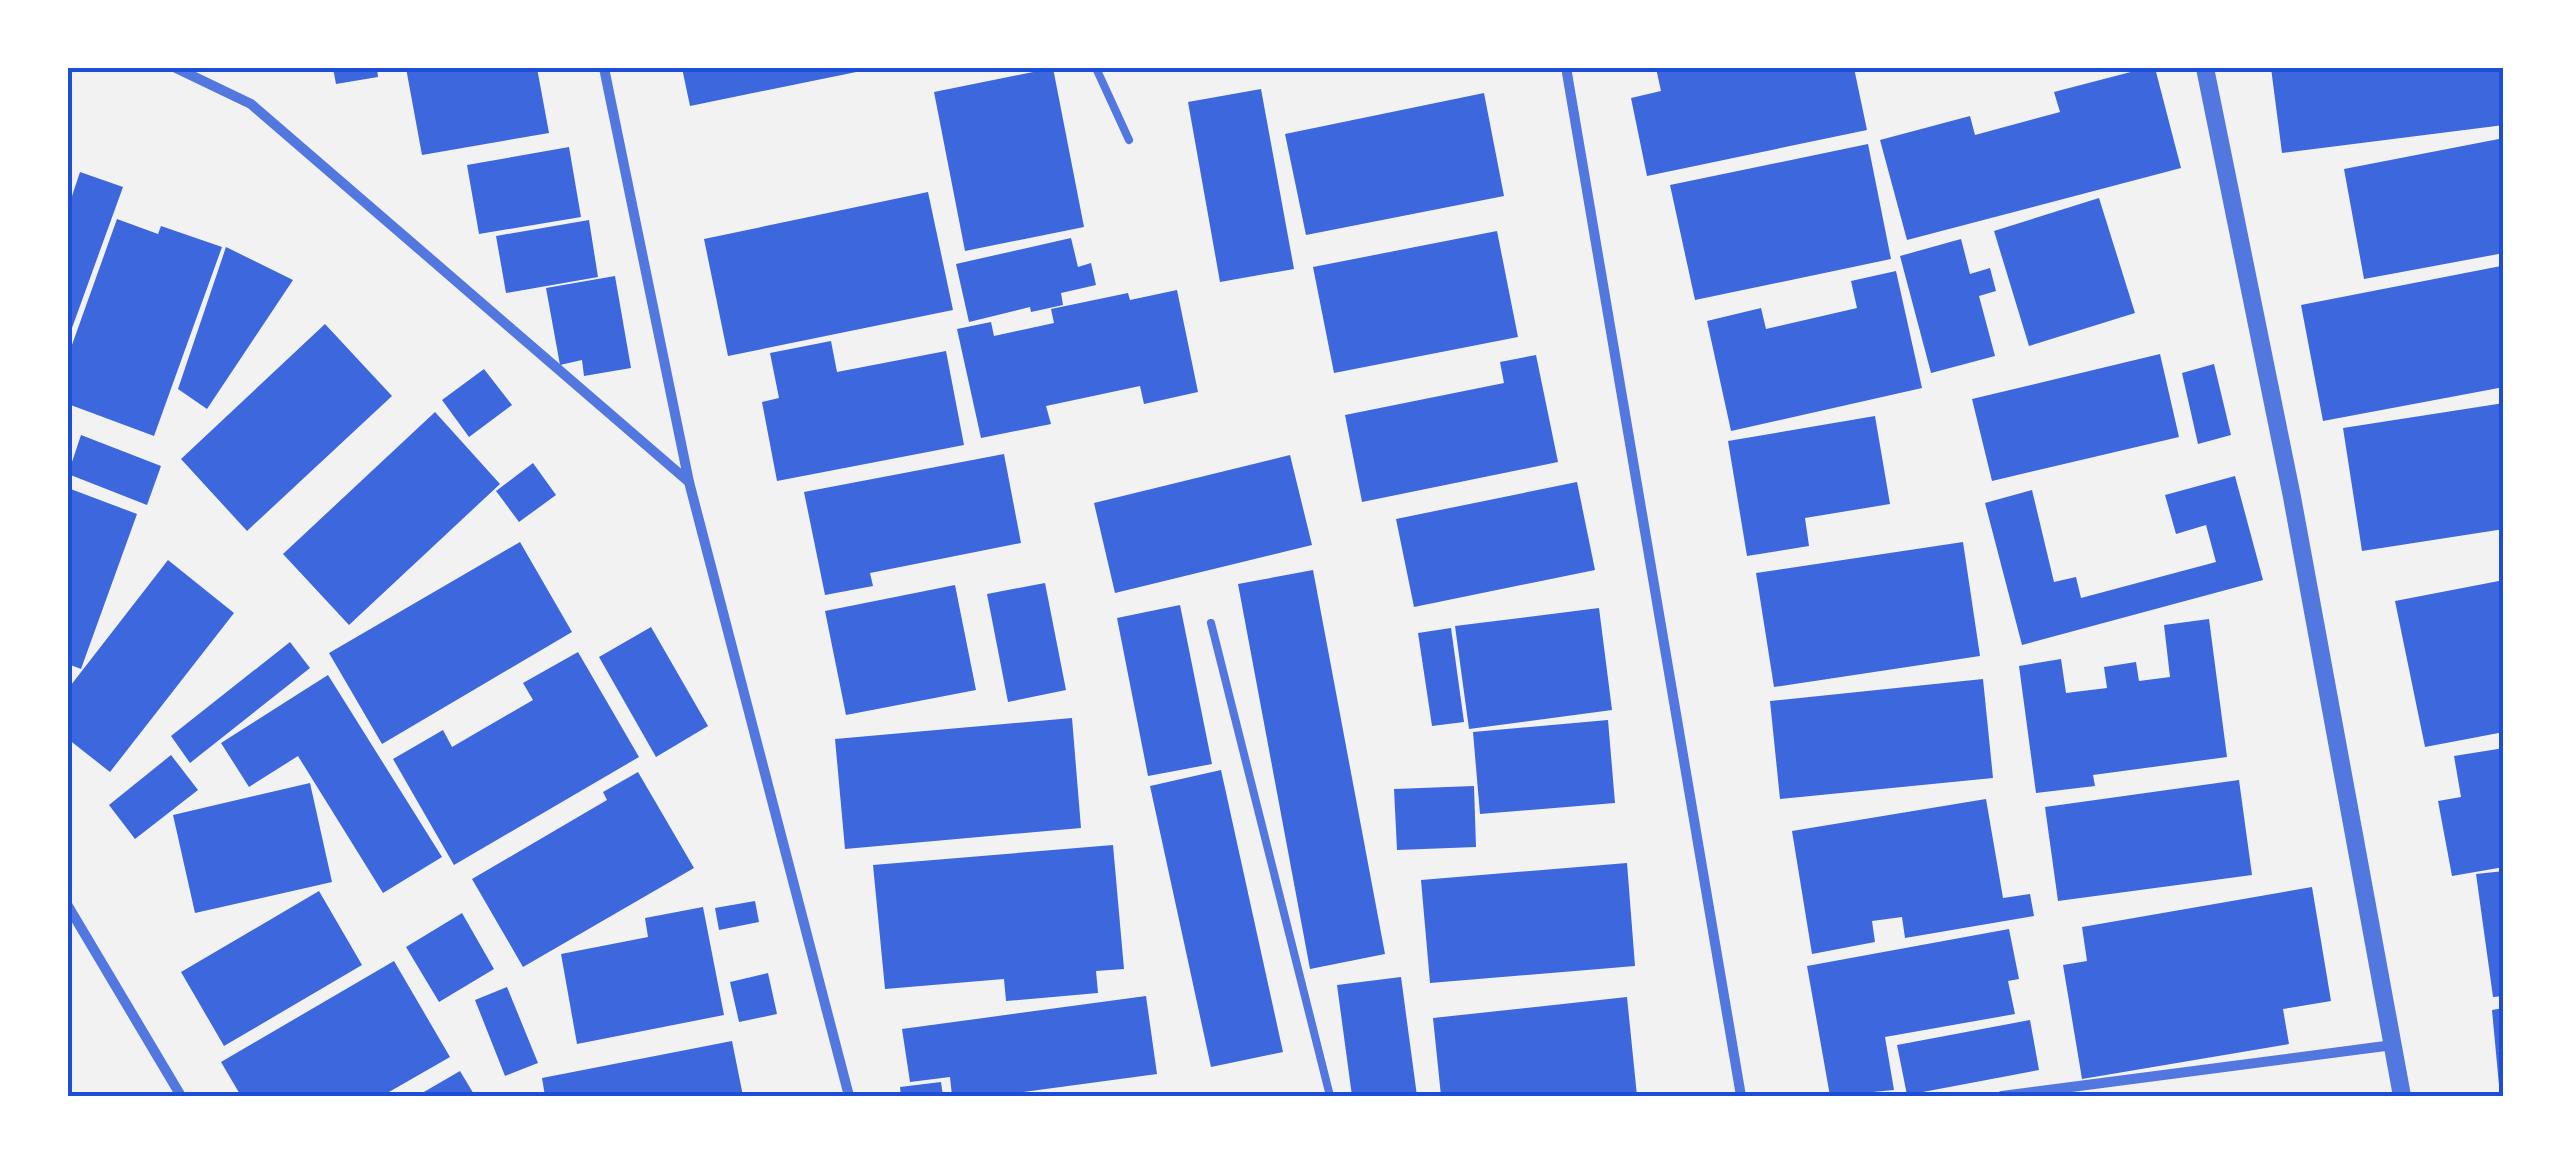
<svg xmlns="http://www.w3.org/2000/svg" width="2571" height="1164" font-family="Figtree,sans-serif">
  <style>
    .building { fill: #3d67dc }
    .lines { fill: none; stroke-linecap: round; stroke-linejoin: round }
    .service { stroke: #5277de; stroke-width: 8 }
    .minor { stroke: #5277de; stroke-width: 10 }
    .tertiary { stroke: #5277de; stroke-width: 18 }
    .neatline { fill: none; stroke: #1d4ed8; stroke-width: 4 }
  </style>
  <rect width="100%" height="100%" fill="#f2f2f2"/>
  <!-- building -->
  <path class="building" d="M333 68H377L378 77 336 84Z
    M406 68H537L549 133 422 155Z
    M682 68H871V69L690 106Z
    M1053 68 1084 227 965 251 934 92Z
    M1656 68H1854L1867 130 1647 176 1631 98 1661 91Z
    M2146 68H2155L2181 168 1907 240 1880 140 1970 116 1975 135 2060 112 2054 92Z
    M2271 68H2504V125L2282 153Z
    M1261 89 1294 269 1220 282 1188 102Z
    M1484 93 1504 196 1306 235 1285 134Z
    M2504 138V253L2364 279 2344 169Z
    M1868 144 1891 259 1695 300 1670 185Z
    M569 147 581 217 479 234 467 165Z
    M80 172 123 187 72 328 68 327V208Z
    M928 192 953 310 728 356 704 239Z
    M2099 198 2135 313 2029 346 1994 231Z
    M117 219 158 234 161 226 222 247 154 436 68 404V356Z
    M589 220 598 277 506 293 496 236Z
    M1497 231 1518 337 1334 373 1313 267Z
    M1071 238 1078 267 1091 263 1096 285 1061 293 1063 305 1031 312 1030 307 969 322 956 264Z
    M1961 239 1970 274 1990 268 1996 291 1979 296 1995 356 1931 373 1900 256Z
    M226 247 293 280 207 409 178 389Z
    M2501 266 2504 387 2323 421 2301 305Z
    M1896 271 1922 388 1731 431 1707 321 1761 308 1766 329 1857 308 1851 281Z
    M615 276 631 368 584 376 582 360 560 365 546 288Z
    M1177 290 1198 392 1144 404 1140 386 1046 406 1051 424 981 438 957 329 991 322 994 336 1054 323 1051 309 1128 293 1130 300Z
    M325 324 392 396 247 531 181 459Z
    M831 341 837 372 946 351 964 445 777 481 762 402 779 398 770 353Z
    M2160 354 2179 437 1992 481 1972 399Z
    M1536 355 1558 462 1362 502 1345 415 1504 383 1500 362Z
    M2214 364 2231 435 2198 444 2182 373Z
    M484 369 512 405 469 437 442 400Z
    M2504 403V529L2362 551 2343 428Z
    M435 412 500 484 349 625 283 554Z
    M1875 416 1890 504 1805 518 1809 546 1747 556 1728 441Z
    M81 435 161 466 147 505 68 474Z
    M1004 454 1021 543 870 573 873 586 825 595 804 492Z
    M1290 455 1312 545 1115 593 1094 503Z
    M533 463 556 495 519 522 496 491Z
    M2235 476 2263 580 2022 645 1985 503 2032 490 2054 582 2076 577 2081 598 2216 562 2206 525 2176 534 2165 495Z
    M1577 482 1595 570 1414 607 1396 519Z
    M68 488 137 514 81 669 68 664Z
    M520 542 572 632 382 744 329 653Z
    M1963 542 1980 656 1774 687 1756 573Z
    M168 560 234 613 110 772 68 739V683L71 685Z
    M1313 570 1385 954 1310 969 1238 584Z
    M2504 580V732L2425 747 2395 601Z
    M1045 583 1066 690 1008 702 987 594Z
    M955 585 976 690 846 715 825 611Z
    M1180 605 1212 764 1148 776 1117 618Z
    M1599 608 1612 710 1469 729 1455 626Z
    M2209 619 2227 757 2093 775 2095 786 2036 793 2019 666 2061 659 2066 693 2107 688 2104 667 2136 662 2139 681 2170 677 2164 625Z
    M651 627 708 726 656 757 599 657Z
    M1451 628 1464 722 1432 726 1418 633Z
    M290 642 310 668 190 763 171 736Z
    M578 652 639 757 454 865 393 759 443 730 452 747 533 700 523 683Z
    M328 675 442 857 383 893 298 756 249 787 221 743Z
    M1983 679 1993 778 1780 799 1770 701Z
    M1072 718 1081 828 845 849 835 739Z
    M1608 720 1615 803 1480 814 1473 732Z
    M2504 748V867L2452 876 2438 801 2461 797 2454 756Z
    M171 755 198 790 135 839 109 805Z
    M1221 770 1283 1052 1211 1067 1150 786Z
    M638 772 694 868 523 967 472 879 607 800 603 792Z
    M2239 780 2252 875 2058 901 2045 807Z
    M310 783 332 882 195 913 173 815Z
    M1474 786 1476 847 1397 850 1394 789Z
    M1986 799 2003 898 2030 894 2034 916 1905 938 1902 917 1872 921 1875 942 1812 954 1792 831Z
    M1113 845 1124 969 1096 971 1098 993 1006 1001 1004 979 885 989 873 865Z
    M1627 863 1635 966 1430 983 1421 880Z
    M2504 871V996L2493 997 2476 874Z
    M2312 887 2331 1001 2283 1009 2289 1044 2082 1079 2063 965 2087 961 2082 927Z
    M319 891 362 965 224 1046 181 972Z
    M755 901 759 922 719 930 715 908Z
    M703 907 724 1015 577 1044 561 954 648 937 645 918Z
    M462 913 494 969 439 1002 406 947Z
    M2009 929 2019 979 2008 981 2015 1014 1885 1037 1894 1090 1830 1096 1807 966Z
    M394 961 450 1057 382 1096H241L221 1062Z
    M768 973 777 1014 739 1022 730 982Z
    M1401 977 1417 1096H1352L1337 985Z
    M507 987 538 1063 505 1076 475 1000Z
    M1146 996 1157 1074 993 1096H952L950 1077 910 1082 902 1029Z
    M1627 997 1637 1096H1441L1433 1018Z
    M2504 1008V1096H2500L2492 1010Z
    M2030 1020 2039 1070 1907 1095 1897 1045Z
    M732 1041 743 1096H545L542 1078Z
    M460 1071 475 1096H417Z
    M941 1082 943 1096H901L900 1087Z"/>
  <g class="lines">
    <!-- service -->
    <path class="service" d="M1096 68 1129 140
      M1211 623 1330 1096"/>
    <!-- minor -->
    <path class="minor" d="M176 68 251 104 689 482
      M604 68 689 482 849 1096
      M1567 73 1741 1096
      M68 906 181 1096
      M2002 1096 2393 1045"/>
    <!-- tertiary -->
    <path class="tertiary" d="M2205 68 2292 497 2402 1096"/>
  </g>
  <!-- border -->
  <rect width="2571" height="1164" fill="none" stroke="#ffffff" stroke-width="140"/>
  <rect x="70" y="70" width="2431" height="1024" class="neatline"/>
</svg>
